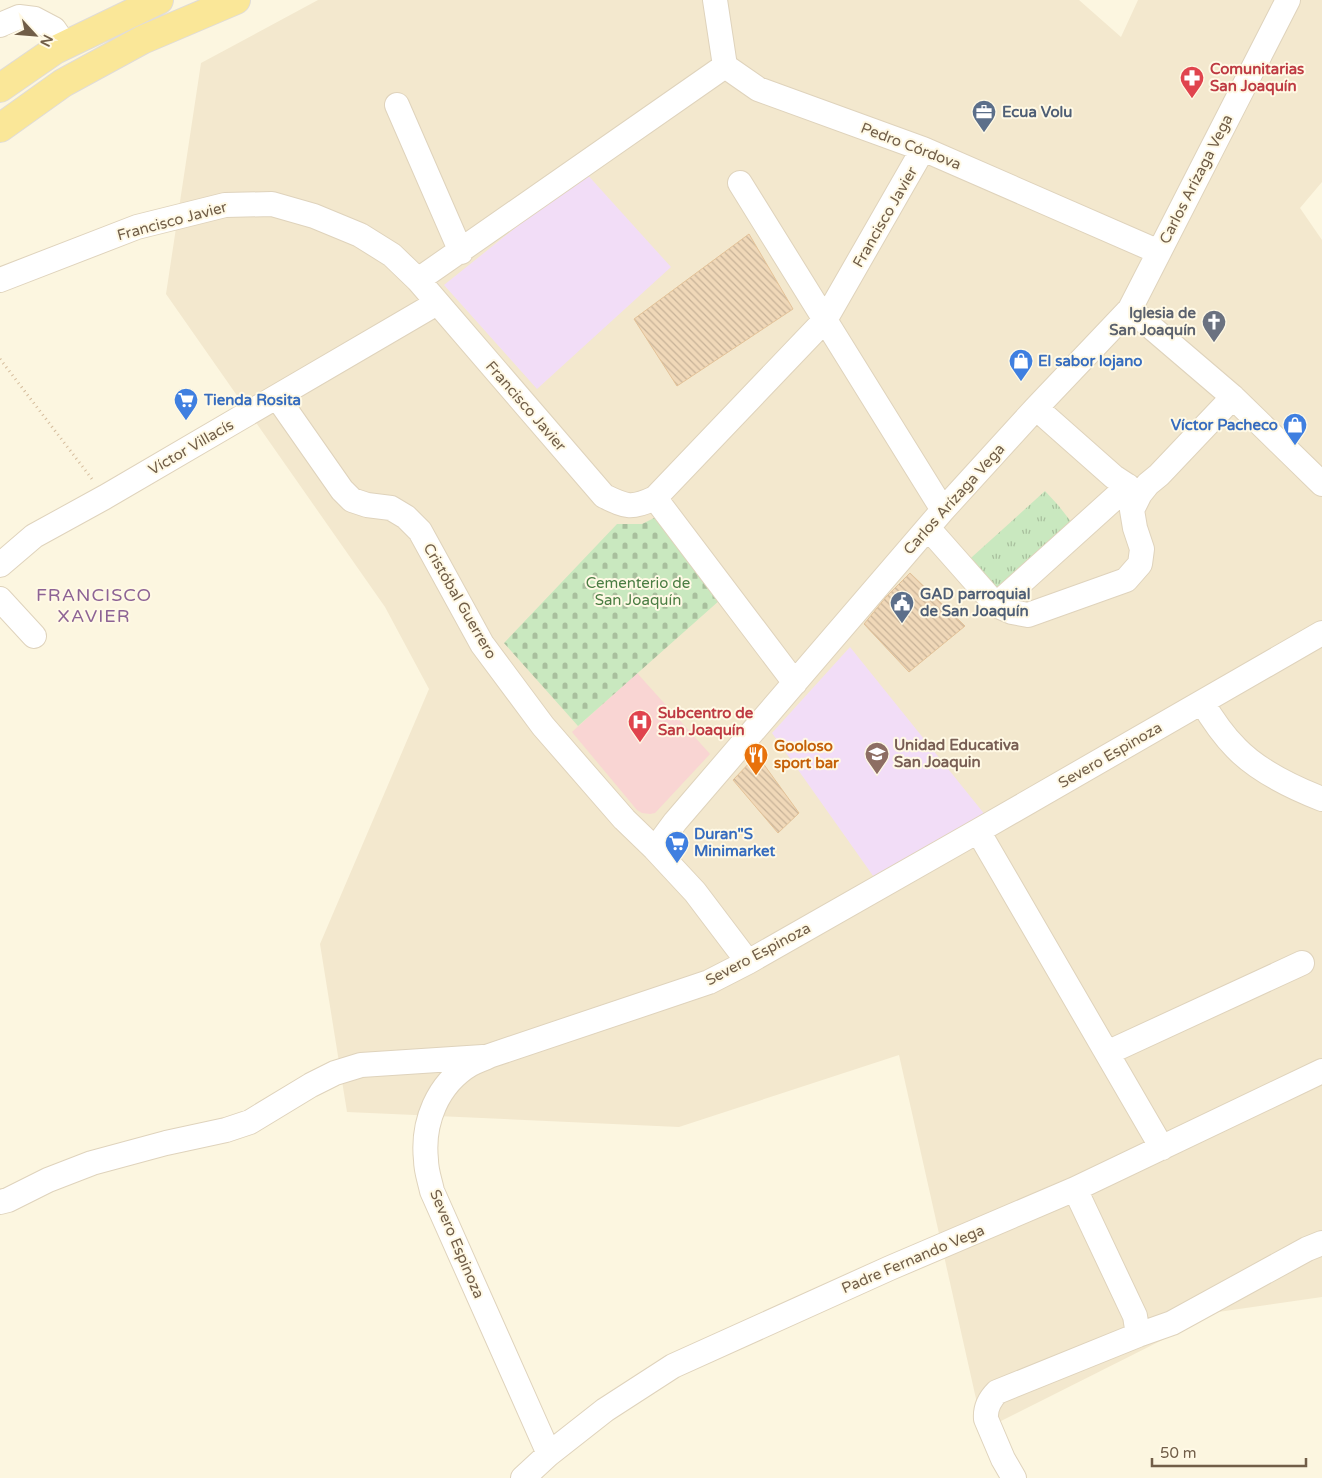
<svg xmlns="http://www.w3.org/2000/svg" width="1322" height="1478" font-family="'Varela Round',sans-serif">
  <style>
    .residential { fill: #f3e8ce }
    .education { fill: #f2ddf7 }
    .medical { fill: #f9d5d3 }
    .grass { fill: url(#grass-tufts) }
    .cemetery { fill: url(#cemetery-stones) }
    .building { fill: url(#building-back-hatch); stroke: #e3c298 }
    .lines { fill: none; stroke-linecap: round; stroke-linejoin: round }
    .minor-casing { stroke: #dfd3bc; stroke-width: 26 }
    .major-casing { stroke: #e0dcd7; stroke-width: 30 }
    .path { stroke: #d5bc9c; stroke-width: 3; stroke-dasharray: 1 4; stroke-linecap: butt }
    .minor { stroke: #fff; stroke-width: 24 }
    .major { stroke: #fae798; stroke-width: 28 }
    .labels { text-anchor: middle; stroke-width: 4; stroke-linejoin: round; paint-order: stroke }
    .health-label { font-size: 15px; font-weight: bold; fill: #be3a42; stroke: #fff9e5; text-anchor: start }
    .service-label { font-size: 15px; font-weight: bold; fill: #4e5e75; stroke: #fff9e5; text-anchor: start }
    .street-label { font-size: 15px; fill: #715e48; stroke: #fff9e5 }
    .worship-label { font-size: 15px; font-weight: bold; fill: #5b616d; stroke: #fff9e5; text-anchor: end }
    .shop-label { font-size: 15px; font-weight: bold; fill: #366cbe; stroke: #fff9e5; text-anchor: start }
    .park-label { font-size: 15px; fill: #4a7d43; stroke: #fff9e5 }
    .education-label { font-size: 15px; font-weight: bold; fill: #785e54; stroke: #fff9e5; text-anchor: start }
    .food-label { font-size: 15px; font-weight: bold; fill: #c56008; stroke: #fff9e5; text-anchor: start }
    .quarter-label { font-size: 18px; letter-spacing: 1px; fill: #8d6395; stroke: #fff9e5 }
  </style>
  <defs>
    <pattern id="grass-tufts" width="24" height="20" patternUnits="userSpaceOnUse" patternTransform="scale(1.25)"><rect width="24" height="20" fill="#c9e8bf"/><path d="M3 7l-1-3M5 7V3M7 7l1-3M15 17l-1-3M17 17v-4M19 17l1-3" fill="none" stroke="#a8bf9d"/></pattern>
    <pattern id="cemetery-stones" width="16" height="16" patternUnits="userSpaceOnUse" patternTransform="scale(1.25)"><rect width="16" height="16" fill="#c9e8bf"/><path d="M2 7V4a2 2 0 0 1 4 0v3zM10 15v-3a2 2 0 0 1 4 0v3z" fill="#a8bf9d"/></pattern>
    <pattern id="building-back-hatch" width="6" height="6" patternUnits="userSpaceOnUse" patternTransform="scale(1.25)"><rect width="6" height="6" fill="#f0d8b8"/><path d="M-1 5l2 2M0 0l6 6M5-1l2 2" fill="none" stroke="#c7b298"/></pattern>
  </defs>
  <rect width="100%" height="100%" fill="#fcf6e0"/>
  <!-- residential -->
  <path class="residential" d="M318 0H1079L1121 37 1138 0H1322V182L1300 208 1322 240V1297L1218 1312 983 1430 899 1055 679 1127 347 1112 320 944 429 689 385 607 166 294 201 63Z"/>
  <!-- education -->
  <path class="education" d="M585 172 671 267 537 389 444 285Z
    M850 647 986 816 876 880 772 733Z"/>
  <!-- medical -->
  <path class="medical" d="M637 673 710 754 655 813 650 814 642 813 637 810 572 732Z"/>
  <!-- grass -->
  <path class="grass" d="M1045 491 1058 505 1076 528 999 602 962 566Z"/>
  <!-- cemetery -->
  <path class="cemetery" d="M660 515 720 600 578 726 504 643 617 524H642Z"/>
  <!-- building -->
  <path class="building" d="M749 234 793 309 677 386 634 319Z
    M910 573 965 626 909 672 864 624 886 597Z
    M757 755 799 813 778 833 733 780Z"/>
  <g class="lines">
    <defs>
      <path id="minor" d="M715 0 725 66 758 89 923 149 1159 252
        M0 25 19 17 35 19 54 29 65 45
        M397 105 461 252
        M740 183 943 510
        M0 280 137 227 225 205 272 204 314 216 360 235 392 255 418 280 604 496C627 507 631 509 655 498L825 320 923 149
        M418 280 725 66
        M1130 309 1233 397 1322 484
        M277 397 342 490 352 500 367 505 391 508 406 517 420 531 482 644 543 726 624 819 655 849
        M1036 408 1114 477 1140 494 1148 484 1159 475 1233 397
        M655 498 795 683
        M928 528 996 605 1128 486
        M0 565 34 536 105 497 437 303
        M0 599 34 636
        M996 605 1012 612 1028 615 1126 580 1140 564 1142 549 1135 528 1132 510 1140 494
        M1202 702C1212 719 1222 734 1236 748 1257 770 1294 788 1322 799
        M978 831 1162 1148
        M748 962 695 892 655 849 675 822 943 510 1036 408 1130 309 1288 0
        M1107 1053 1302 963
        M0 1202 8 1200 48 1180 92 1163 166 1143 226 1130 250 1122 311 1085 335 1073 361 1065 483 1057
        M1138 1335 1172 1323 1307 1249 1322 1243
        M549 1454 432 1191C430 1181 426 1171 426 1160 422 1123 437 1084 471 1064 477 1061 483 1059 489 1056L709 982 748 962 978 831 1322 633
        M523 1478 549 1454 605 1410 673 1366 890 1268 1075 1189 1322 1071
        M1014 1478 1003 1459 986 1419C985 1408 989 1400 997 1392L1138 1335 1135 1316 1075 1189"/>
      <path id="major" d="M0 88 55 50 159 0
        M0 128 63 83 142 40 236 0"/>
    </defs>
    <!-- minor casing -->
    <use href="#minor" class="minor-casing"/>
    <!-- major casing -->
    <use href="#major" class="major-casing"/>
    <!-- path -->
    <path class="path" d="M0 359 92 479"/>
    <!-- minor -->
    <use href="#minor" class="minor"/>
    <!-- major -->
    <use href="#major" class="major"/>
  </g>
  <!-- icons -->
  <defs>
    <symbol id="pharmacy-pin" viewBox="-11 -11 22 30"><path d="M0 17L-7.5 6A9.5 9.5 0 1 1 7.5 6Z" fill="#e0444e" stroke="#fff9e5"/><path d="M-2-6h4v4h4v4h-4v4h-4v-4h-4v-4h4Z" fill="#fff"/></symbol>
    <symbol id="office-pin" viewBox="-11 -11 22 30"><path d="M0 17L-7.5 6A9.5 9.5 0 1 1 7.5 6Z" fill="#5c6f8a" stroke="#fff9e5"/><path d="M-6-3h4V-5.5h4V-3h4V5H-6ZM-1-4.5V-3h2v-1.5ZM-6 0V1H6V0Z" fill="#fff"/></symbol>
    <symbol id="church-pin" viewBox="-11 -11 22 30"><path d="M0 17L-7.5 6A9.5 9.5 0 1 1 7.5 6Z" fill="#6b7280" stroke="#fff9e5"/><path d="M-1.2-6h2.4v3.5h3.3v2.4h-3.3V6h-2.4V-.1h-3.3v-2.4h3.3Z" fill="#fff"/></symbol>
    <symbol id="shop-pin" viewBox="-11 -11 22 30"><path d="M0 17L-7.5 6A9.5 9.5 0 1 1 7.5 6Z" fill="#3f7fe0" stroke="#fff9e5"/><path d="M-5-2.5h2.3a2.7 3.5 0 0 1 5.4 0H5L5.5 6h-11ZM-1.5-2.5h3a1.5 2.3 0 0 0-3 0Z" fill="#fff"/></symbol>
    <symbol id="supermarket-pin" viewBox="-11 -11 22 30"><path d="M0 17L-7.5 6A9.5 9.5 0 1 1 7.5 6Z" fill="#3f7fe0" stroke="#fff9e5"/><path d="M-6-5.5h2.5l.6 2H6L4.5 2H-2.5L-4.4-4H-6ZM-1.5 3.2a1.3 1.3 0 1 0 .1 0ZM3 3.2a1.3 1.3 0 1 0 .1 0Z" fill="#fff"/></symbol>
    <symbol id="civic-pin" viewBox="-11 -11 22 30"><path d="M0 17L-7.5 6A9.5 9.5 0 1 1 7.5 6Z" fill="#5c6f8a" stroke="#fff9e5"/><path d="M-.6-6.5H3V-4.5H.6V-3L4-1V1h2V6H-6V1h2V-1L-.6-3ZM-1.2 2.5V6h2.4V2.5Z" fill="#fff"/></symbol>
    <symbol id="hospital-pin" viewBox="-11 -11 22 30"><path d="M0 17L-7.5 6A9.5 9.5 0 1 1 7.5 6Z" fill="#e0444e" stroke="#fff9e5"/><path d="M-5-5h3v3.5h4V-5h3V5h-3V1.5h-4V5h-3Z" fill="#fff"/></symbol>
    <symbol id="school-pin" viewBox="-11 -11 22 30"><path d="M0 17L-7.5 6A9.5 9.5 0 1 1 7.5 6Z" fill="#8d6e63" stroke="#fff9e5"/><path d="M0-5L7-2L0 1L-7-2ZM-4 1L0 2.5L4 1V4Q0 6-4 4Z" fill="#fff"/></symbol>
    <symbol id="restaurant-pin" viewBox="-11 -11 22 30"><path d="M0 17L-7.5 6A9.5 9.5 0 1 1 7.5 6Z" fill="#e8710a" stroke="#fff9e5"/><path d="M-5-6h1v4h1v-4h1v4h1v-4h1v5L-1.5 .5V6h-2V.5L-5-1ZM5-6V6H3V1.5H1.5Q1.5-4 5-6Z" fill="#fff"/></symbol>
  </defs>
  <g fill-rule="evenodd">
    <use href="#pharmacy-pin" x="1178" y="64" width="28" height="38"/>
    <use href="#office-pin" x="970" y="98" width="28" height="38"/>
    <use href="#church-pin" x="1200" y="308" width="28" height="38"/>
    <use href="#shop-pin" x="1007" y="347" width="28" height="38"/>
    <use href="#supermarket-pin" x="172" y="386" width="28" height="38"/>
    <use href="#shop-pin" x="1281" y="411" width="28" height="38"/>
    <use href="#civic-pin" x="888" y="589" width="28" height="38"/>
    <use href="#hospital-pin" x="626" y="708" width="28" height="38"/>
    <use href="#school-pin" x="863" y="740" width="28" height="38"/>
    <use href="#restaurant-pin" x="742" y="741" width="28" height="38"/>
    <use href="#supermarket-pin" x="663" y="829" width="28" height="38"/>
  </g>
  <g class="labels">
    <!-- health labels -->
    <g class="health-label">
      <text x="1210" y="74">Comunitarias<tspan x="1210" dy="17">San Joaquín</tspan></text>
      <text x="658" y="718">Subcentro de<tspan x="658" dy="17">San Joaquín</tspan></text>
    </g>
    <!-- service labels -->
    <g class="service-label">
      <text x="1002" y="117">Ecua Volu</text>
      <text x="920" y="599">GAD parroquial<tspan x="920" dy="17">de San Joaquín</tspan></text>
    </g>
    <!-- street labels -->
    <g class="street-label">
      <text transform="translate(911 146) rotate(21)" y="5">Pedro Córdova</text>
      <text transform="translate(1196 179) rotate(-63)" y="5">Carlos Arízaga Vega</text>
      <text transform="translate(885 217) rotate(-60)" y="5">Francisco Javier</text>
      <text transform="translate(172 221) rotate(-15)" y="5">Francisco Javier</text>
      <text transform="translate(526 406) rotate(49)" y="5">Francisco Javier</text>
      <text transform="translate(191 447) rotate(-30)" y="5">Víctor Villacís</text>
      <text transform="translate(954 499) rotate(-48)" y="5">Carlos Arízaga Vega</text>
      <text transform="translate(460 601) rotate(60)" y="5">Cristóbal Guerrero</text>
      <text transform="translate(1110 755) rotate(-30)" y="5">Severo Espinoza</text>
      <text transform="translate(758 954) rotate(-28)" y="5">Severo Espinoza</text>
      <text transform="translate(457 1244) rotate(67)" y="5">Severo Espinoza</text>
      <text transform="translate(913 1259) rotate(-23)" y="5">Padre Fernando Vega</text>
    </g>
    <!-- worship labels -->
    <g class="worship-label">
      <text x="1196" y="318">Iglesia de<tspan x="1196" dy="17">San Joaquín</tspan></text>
    </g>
    <!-- shop labels -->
    <g class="shop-label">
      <text x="1038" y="366">El sabor lojano</text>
      <text x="204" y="405">Tienda Rosita</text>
      <text x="1278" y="430" text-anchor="end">Víctor Pacheco</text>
      <text x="694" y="839">Duran"S<tspan x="694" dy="17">Minimarket</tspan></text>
    </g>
    <!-- park labels -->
    <g class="park-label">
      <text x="638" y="588">Cementerio de<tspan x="638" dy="17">San Joaquín</tspan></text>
    </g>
    <!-- education labels -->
    <g class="education-label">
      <text x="894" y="750">Unidad Educativa<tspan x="894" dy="17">San Joaquin</tspan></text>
    </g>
    <!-- food labels -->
    <g class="food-label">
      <text x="774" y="751">Gooloso<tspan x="774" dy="17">sport bar</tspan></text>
    </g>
    <!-- quarter labels -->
    <g class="quarter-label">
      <text x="94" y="601">FRANCISCO<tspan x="94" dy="21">XAVIER</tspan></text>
    </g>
  </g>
  <!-- north arrow -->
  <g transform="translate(35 35) rotate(116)" stroke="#fff9e5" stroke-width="4" paint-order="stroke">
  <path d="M0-4L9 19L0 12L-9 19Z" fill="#715e48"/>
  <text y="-8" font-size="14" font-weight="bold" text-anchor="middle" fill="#715e48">N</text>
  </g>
  <!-- scale -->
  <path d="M1152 1458v8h154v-8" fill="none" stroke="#715e48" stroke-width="2.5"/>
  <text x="1160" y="1458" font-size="15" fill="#715e48" stroke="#fff9e5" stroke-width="4" paint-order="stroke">50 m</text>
</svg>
